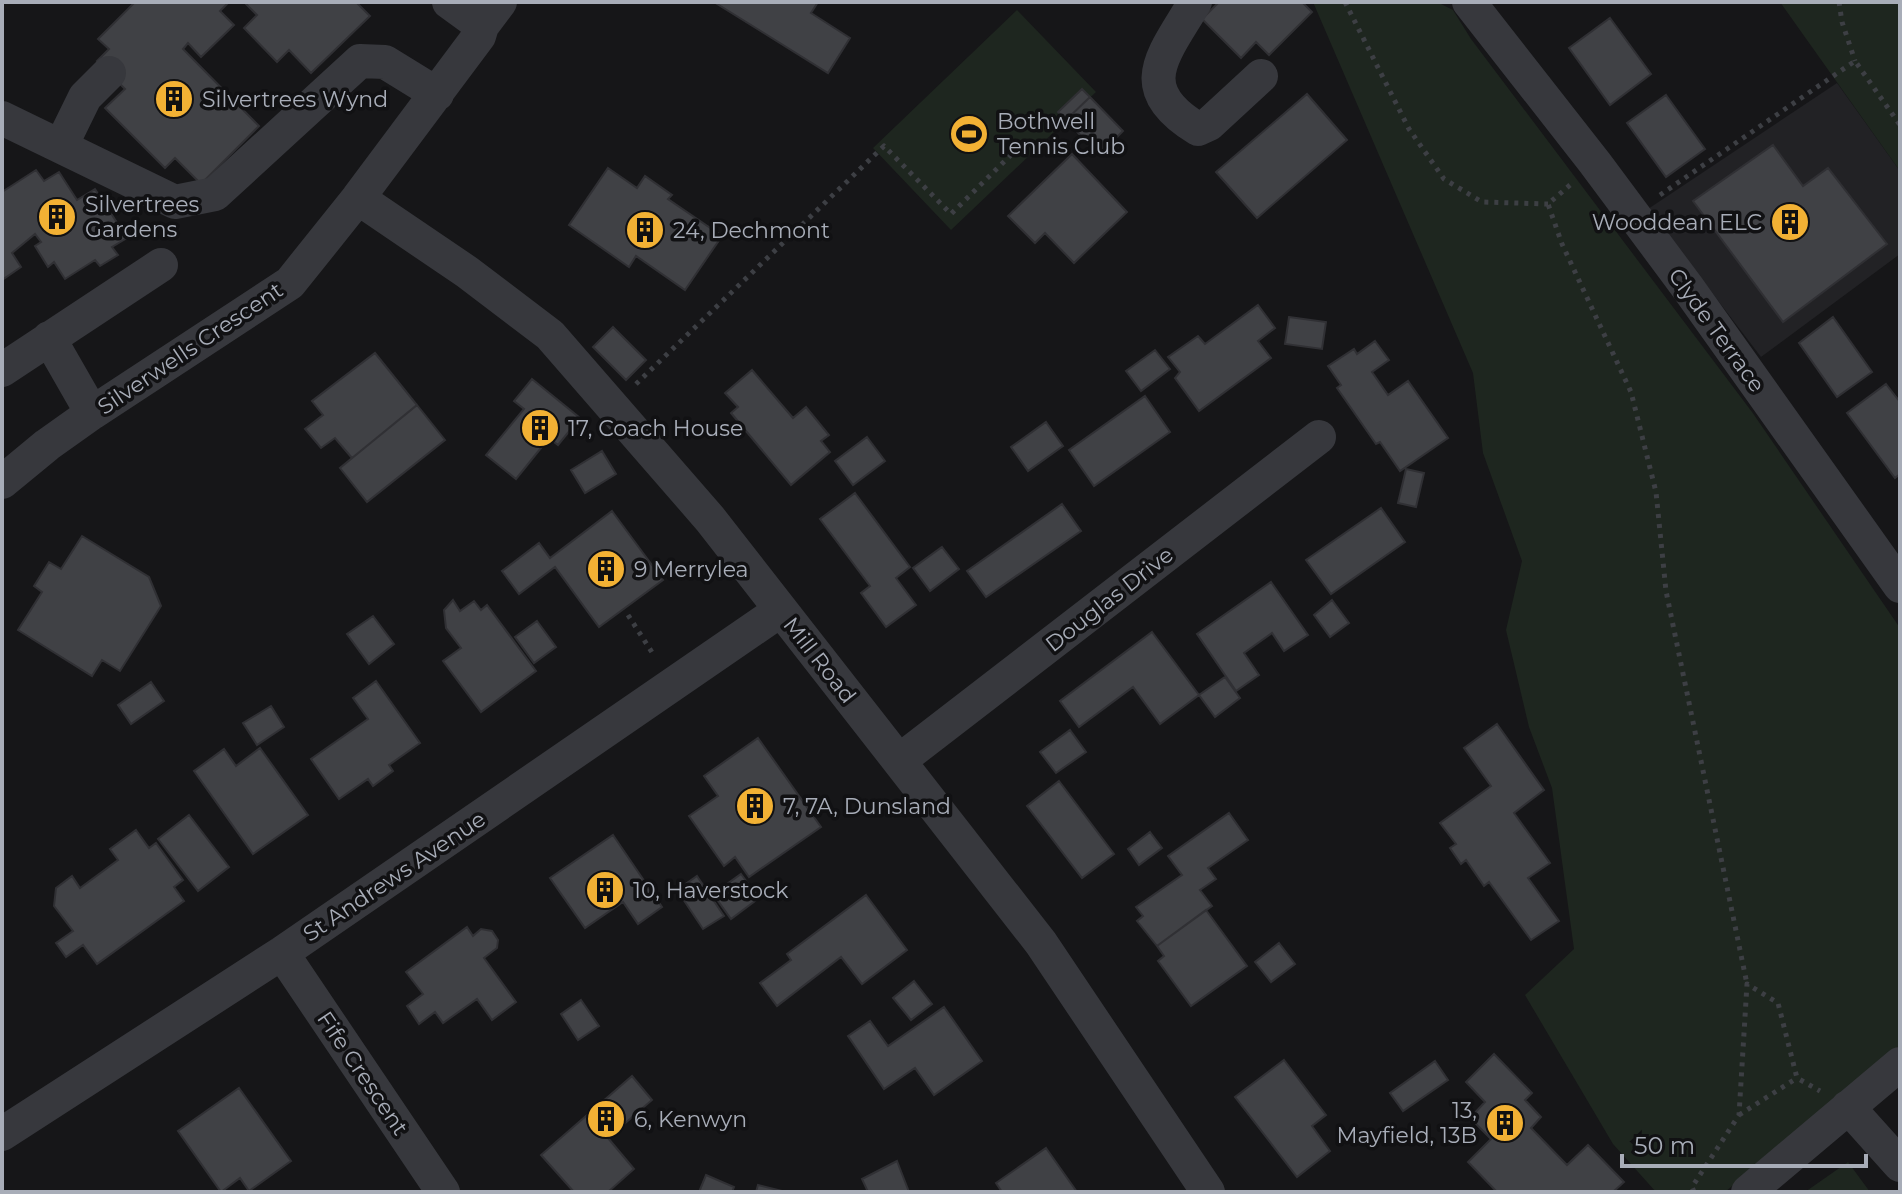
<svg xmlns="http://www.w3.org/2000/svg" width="1902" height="1194" font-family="Montserrat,sans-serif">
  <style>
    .built { fill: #222225 }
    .green { fill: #1e261f }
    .building { fill: #404145; stroke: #303034; stroke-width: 2 }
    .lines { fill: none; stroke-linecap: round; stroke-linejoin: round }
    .path { stroke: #3d3f44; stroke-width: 5; stroke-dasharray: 4 6; stroke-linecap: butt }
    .minor { stroke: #37383d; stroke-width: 34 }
    .labels { text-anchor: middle; stroke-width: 7; stroke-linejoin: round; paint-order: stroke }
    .poi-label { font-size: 22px; fill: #a8adb8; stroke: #111113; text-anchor: start }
    .street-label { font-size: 22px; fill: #a8adb8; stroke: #111113 }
  </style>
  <rect width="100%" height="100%" fill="#161618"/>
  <!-- built -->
  <path class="built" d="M1837 83 1900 171V254L1761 357 1648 209Z"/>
  <!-- green -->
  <path class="green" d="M1313 2H1437L1453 10 1471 39 1752 412 1900 628V1045L1725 1192H1656L1613 1144 1525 995 1574 949 1552 788 1529 727 1506 630 1522 561 1483 453 1473 373Z
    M1780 2H1900V171Z
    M1017 10 1096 92 951 230 873 148Z
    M1848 1162 1870 1192H1805Z"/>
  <!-- building -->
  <path class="building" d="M135 2H229L220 11 234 25 201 57 188 43 183 49 259 126 201 184 175 158 165 168 105 108 125 89 97 61 109 49 98 39Z
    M244 2H356L370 16 311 73 289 50 277 62 244 28 257 15Z
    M714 2H818L811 13 850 38 828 73Z
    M1219 2H1302L1312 12 1269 55 1256 42 1241 58 1202 19Z
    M1610 18 1651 74 1610 105 1569 48Z
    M1082 89 1090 97 1066 120 1058 112Z
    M1307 94 1347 140 1257 218 1216 172Z
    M1666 95 1705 149 1666 177 1627 123Z
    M1090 97 1123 131 1099 155 1066 120Z
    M1773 145 1803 186 1828 168 1887 244 1783 322 1693 201Z
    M1072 154 1127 212 1074 263 1045 233 1035 243 1008 216Z
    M608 168 637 188 645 176 672 195 668 199 722 236 685 290 636 256 629 267 569 225Z
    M36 170 44 181 59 172 77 200 95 189 127 238 112 247 118 255 100 266 95 260 65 279 54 262 48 267 35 246 41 242 35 234 12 253 21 267 2 280V192Z
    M1258 305 1275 328 1258 341 1271 358 1199 411 1175 378 1180 372 1168 357 1198 336 1205 344Z
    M1289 317 1326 322 1322 349 1285 344Z
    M1833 317 1872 372 1837 397 1799 343Z
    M613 327 646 360 626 380 593 347Z
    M1375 341 1389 360 1372 372 1388 395 1408 381 1448 438 1400 471 1380 442 1376 444 1337 388 1341 385 1328 366 1354 349 1357 354Z
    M1155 350 1170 369 1141 391 1126 371Z
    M375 353 417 405 352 458 335 438 321 448 305 429 323 415 312 401Z
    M752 370 793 418 806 407 829 435 821 441 830 452 791 485 731 413 738 407 725 393Z
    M532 379 580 418 558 445 549 438 516 479 486 455 524 409 514 401Z
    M1886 384 1900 402V474L1895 478 1847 413Z
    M1145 396 1170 432 1094 486 1069 450Z
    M417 405 445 440 367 502 340 468Z
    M1046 422 1063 446 1028 471 1011 447Z
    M867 437 885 461 853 485 835 461Z
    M602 451 616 474 585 493 571 470Z
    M1406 469 1424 473 1416 507 1398 503Z
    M855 493 910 567 896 578 916 605 886 627 861 593 870 586 820 519Z
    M1062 504 1081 531 986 597 967 571Z
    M1381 508 1405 542 1331 594 1306 560Z
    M612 511 663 580 599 627 555 567 519 594 502 571 539 543 550 558Z
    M82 536 149 577 161 606 120 671 102 660 92 676 18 630 42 592 34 586 49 562 61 569Z
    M942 547 959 569 930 591 913 568Z
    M1271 582 1308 635 1284 651 1272 633 1244 653 1259 675 1236 691 1197 634Z
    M453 600 460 611 474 601 481 610 487 605 536 671 481 712 443 661 461 648 446 628 444 610Z
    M1332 600 1349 623 1330 637 1314 615Z
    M373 616 394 644 369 664 347 634Z
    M537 621 556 647 534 663 515 637Z
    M1152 632 1199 695 1160 724 1133 687 1079 727 1060 701Z
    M1225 677 1240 698 1215 717 1199 695Z
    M376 681 420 743 389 765 393 771 373 786 368 779 339 799 311 759 368 719 353 698Z
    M151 682 164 701 131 724 118 705Z
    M271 706 284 727 257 745 243 723Z
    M1497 724 1544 790 1514 813 1550 863 1528 878 1559 921 1531 940 1489 882 1484 886 1466 860 1461 864 1450 848 1456 844 1440 823 1491 786 1464 748Z
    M1070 730 1086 752 1056 773 1040 752Z
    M758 738 821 827 749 877 735 857 724 866 689 816 718 796 704 776Z
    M260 748 308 815 253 854 194 771 224 749 236 766Z
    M1059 781 1114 854 1082 878 1027 806Z
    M1229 813 1248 840 1208 868 1216 879 1200 890 1212 906 1157 946 1137 921 1143 916 1136 907 1182 875 1168 856Z
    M189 815 229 867 198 891 158 839Z
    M136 830 149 848 156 843 183 880 174 887 184 901 97 964 83 945 66 957 56 943 73 931 54 906 56 888 72 876 80 888 118 860 110 849Z
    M1150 832 1162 848 1139 865 1128 849Z
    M613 835 662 907 638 924 623 902 585 928 550 878Z
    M741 874 759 898 731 919 713 894Z
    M697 876 724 916 703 929 677 890Z
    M866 895 907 950 862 984 841 957 777 1006 760 983 791 960 787 954Z
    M1206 910 1247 966 1191 1006 1158 961 1164 956 1157 946Z
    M467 927 473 936 481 929 492 931 498 940 497 948 484 958 516 1002 492 1020 477 999 443 1023 435 1012 419 1024 407 1006 423 994 406 972Z
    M1279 943 1295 964 1271 982 1255 962Z
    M914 981 932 1004 911 1020 893 998Z
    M581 1000 599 1026 578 1040 561 1014Z
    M944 1007 982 1061 934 1095 915 1068 884 1089 848 1036 870 1021 888 1046Z
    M1494 1054 1532 1093 1525 1100 1541 1117 1531 1128 1567 1165 1588 1145 1624 1182 1613 1192H1497L1468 1162 1491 1139 1470 1118 1485 1102 1466 1082Z
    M1284 1060 1326 1115 1312 1126 1330 1151 1297 1177 1235 1097Z
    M1435 1061 1448 1080 1403 1111 1390 1093Z
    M632 1076 652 1100 608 1138 634 1169 608 1192H574L541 1155Z
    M239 1088 291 1161 249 1191 240 1178 221 1192 178 1131Z
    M1046 1148 1077 1192H1002L996 1183Z
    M897 1161 909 1192H868L862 1179Z
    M706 1175 734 1187 732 1192H699Z
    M758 1185 786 1192H756Z"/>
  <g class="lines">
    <!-- path -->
    <path class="path" d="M1345 2 1409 129 1444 179 1482 202 1548 204
      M1839 2 1842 22 1855 61
      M1570 185 1548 204 1562 244 1631 392 1656 492 1666 591 1747 984
      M1660 195 1855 61 1900 125
      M636 384 884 146 951 214 1023 143
      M628 615 655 657
      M1739 1115 1797 1078
      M1694 1192 1692 1187 1739 1115 1747 984 1778 1003 1797 1078 1820 1091"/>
    <!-- minor -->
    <path class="minor" d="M449 2 482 26
      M1195 2C1164 55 1130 88 1198 129L1209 124 1261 76
      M1469 2 1595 163 1688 288 1900 586
      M2 118 175 202 215 194 360 61 385 62 437 94
      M61 146 85 97 109 73
      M358 198 467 272 550 335 710 519 1041 943 1208 1192
      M49 338 92 413
      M2 370 161 265
      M2 482 47 445 92 413 290 283 358 198 479 36 482 26 500 2
      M899 761 1319 437
      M282 953 443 1192
      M1848 1107 1900 1165
      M2 1134 282 953 781 610
      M1748 1192 1900 1064"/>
  </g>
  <!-- icons -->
  <defs>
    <symbol id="building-disc" viewBox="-11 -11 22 22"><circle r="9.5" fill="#f2b134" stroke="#111113"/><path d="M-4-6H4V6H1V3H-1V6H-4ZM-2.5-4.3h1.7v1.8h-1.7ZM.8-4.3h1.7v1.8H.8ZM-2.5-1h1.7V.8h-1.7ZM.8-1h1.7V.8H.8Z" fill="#111"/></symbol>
    <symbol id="stadium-disc" viewBox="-11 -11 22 22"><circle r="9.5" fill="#f2b134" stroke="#111113"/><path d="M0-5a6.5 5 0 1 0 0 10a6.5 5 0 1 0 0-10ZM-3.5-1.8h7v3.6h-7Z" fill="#111"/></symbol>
  </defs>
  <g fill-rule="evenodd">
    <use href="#building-disc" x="152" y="77" width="44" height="44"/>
    <use href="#stadium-disc" x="947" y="112" width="44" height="44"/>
    <use href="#building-disc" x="35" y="195" width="44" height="44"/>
    <use href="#building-disc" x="1768" y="200" width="44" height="44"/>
    <use href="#building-disc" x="623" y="208" width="44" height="44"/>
    <use href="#building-disc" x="518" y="406" width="44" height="44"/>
    <use href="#building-disc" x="584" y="547" width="44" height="44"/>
    <use href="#building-disc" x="733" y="784" width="44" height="44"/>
    <use href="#building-disc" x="583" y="868" width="44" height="44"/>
    <use href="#building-disc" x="584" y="1097" width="44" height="44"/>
    <use href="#building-disc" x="1483" y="1101" width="44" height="44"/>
  </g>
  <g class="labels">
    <!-- poi labels -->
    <g class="poi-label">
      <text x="202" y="107">Silvertrees Wynd</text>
      <text x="997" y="129">Bothwell<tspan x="997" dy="25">Tennis Club</tspan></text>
      <text x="85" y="212">Silvertrees<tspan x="85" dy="25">Gardens</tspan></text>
      <text x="1762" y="230" text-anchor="end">Wooddean ELC</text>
      <text x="673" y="238">24, Dechmont</text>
      <text x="568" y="436">17, Coach House</text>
      <text x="634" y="577">9 Merrylea</text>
      <text x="783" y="814">7, 7A, Dunsland</text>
      <text x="633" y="898">10, Haverstock</text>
      <text x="1477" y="1118" text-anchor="end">13,<tspan x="1477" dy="25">Mayfield, 13B</tspan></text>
      <text x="634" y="1127">6, Kenwyn</text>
    </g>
    <!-- street labels -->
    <g class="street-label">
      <text transform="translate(1717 330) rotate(54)" y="8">Clyde Terrace</text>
      <text transform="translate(190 348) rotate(-34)" y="8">Silverwells Crescent</text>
      <text transform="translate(1109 599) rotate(-38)" y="8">Douglas Drive</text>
      <text transform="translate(820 660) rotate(52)" y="8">Mill Road</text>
      <text transform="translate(394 876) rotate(-34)" y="8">St Andrews Avenue</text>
      <text transform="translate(363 1073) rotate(56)" y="8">Fife Crescent</text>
    </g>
  </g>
  <!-- border -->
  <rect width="1902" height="1194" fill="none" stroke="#a8adb8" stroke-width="8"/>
  <!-- scale -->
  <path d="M1622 1154v12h244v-12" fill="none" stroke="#a8adb8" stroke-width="4"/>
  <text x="1634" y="1154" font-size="24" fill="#a8adb8" stroke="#111113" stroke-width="6" paint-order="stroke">50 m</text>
</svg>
